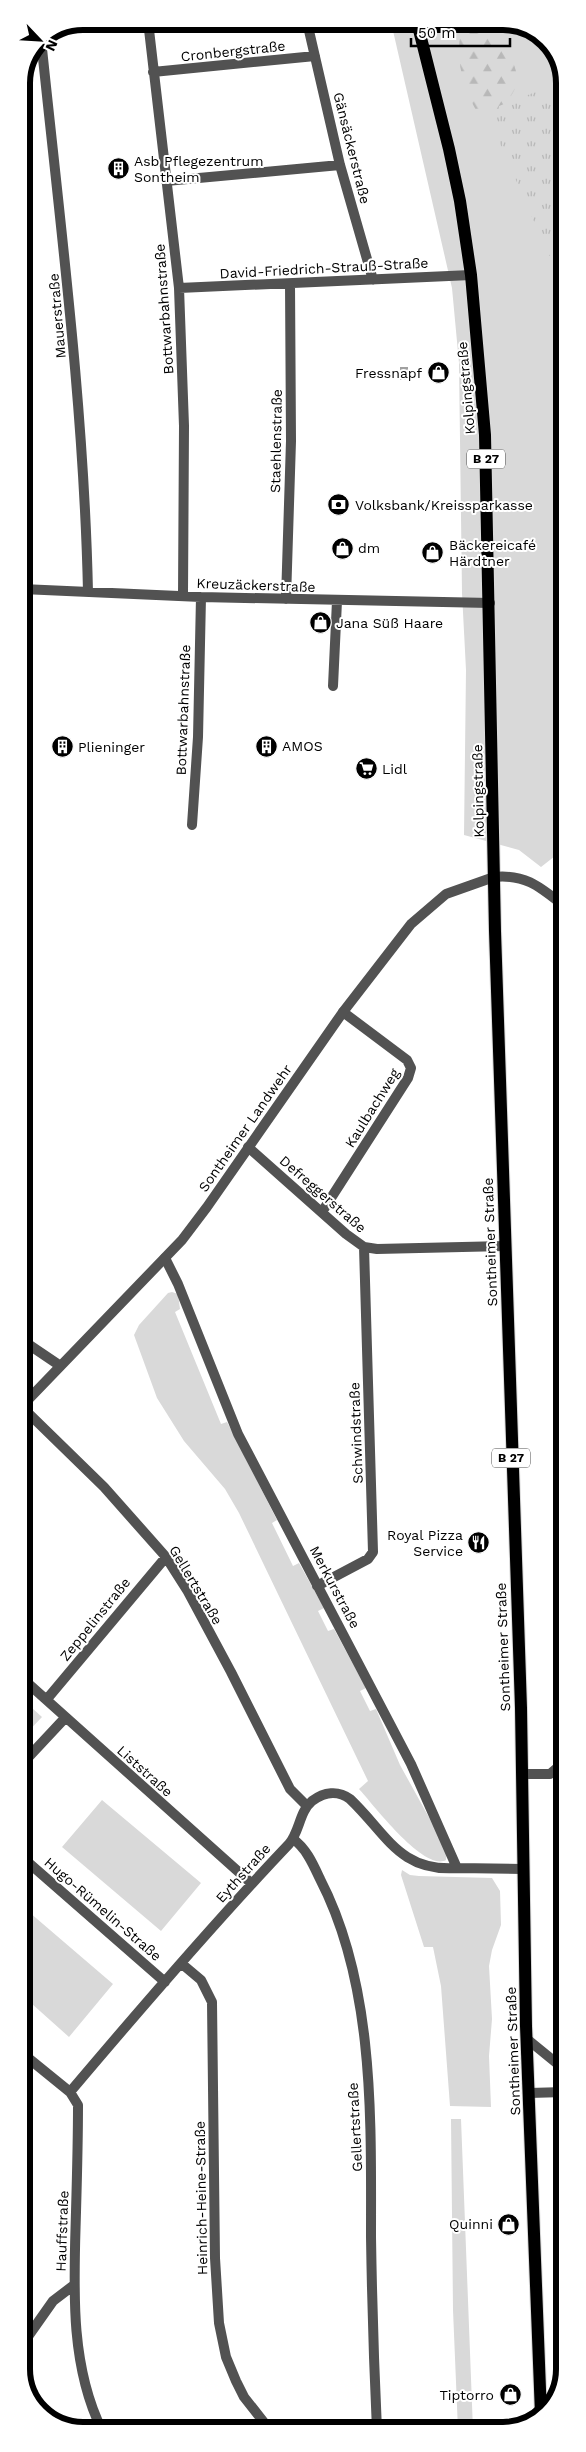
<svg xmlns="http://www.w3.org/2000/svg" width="586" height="2452" font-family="'Work Sans',sans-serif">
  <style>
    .grass { fill: #d9d9d9 }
    .forest { fill: url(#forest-firs) }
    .park { fill: url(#park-tufts) }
    .water { fill: url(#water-rules) }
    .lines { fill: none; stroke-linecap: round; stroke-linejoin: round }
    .primary-casing { stroke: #dbdbdb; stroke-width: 14 }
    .minor { stroke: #525252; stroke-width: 10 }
    .tertiary { stroke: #525252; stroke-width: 10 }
    .primary { stroke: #000; stroke-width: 12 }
    .labels { text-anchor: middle; stroke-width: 4; stroke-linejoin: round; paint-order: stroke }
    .shield { fill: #fff; stroke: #4c4c4c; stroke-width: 1 }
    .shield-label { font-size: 12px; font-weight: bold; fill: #000 }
    .street-label { font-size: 14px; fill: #000; stroke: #fff }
    .poi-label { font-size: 14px; fill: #000; stroke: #fff; text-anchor: start }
    .rim { fill: none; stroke: #000; stroke-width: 6 }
  </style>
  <defs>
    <pattern id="forest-firs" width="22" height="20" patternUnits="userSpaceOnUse" patternTransform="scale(1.25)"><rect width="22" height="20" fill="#d9d9d9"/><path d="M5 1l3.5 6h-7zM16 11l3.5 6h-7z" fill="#b8b8b8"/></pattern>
    <pattern id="park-tufts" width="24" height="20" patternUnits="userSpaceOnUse" patternTransform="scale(1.25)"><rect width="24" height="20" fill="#d9d9d9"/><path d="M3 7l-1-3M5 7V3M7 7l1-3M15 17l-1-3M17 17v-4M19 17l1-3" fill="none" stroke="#b8b8b8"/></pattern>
    <pattern id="water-rules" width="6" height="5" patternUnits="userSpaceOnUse" patternTransform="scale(1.25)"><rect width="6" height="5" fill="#a0a0a0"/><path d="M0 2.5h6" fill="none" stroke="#888"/></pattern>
  </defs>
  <rect width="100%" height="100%" fill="#fff"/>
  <!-- grass -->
  <path class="grass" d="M391 22H511L547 39 564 71V849L541 867 519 850 464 835 466 670 462 593 459 363 452 288Z
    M172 1292 178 1294 180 1309 175 1312 221 1424 227 1422 277 1520 272 1523 293 1566 299 1563 324 1608 318 1611 328 1631 334 1629 366 1688 360 1691 370 1711 376 1709 400 1765 447 1850 446 1860C424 1872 373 1804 359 1789L368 1781 239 1513 225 1489 184 1441 157 1398 134 1335 139 1325 168 1293Z
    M102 1800 201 1883 161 1931 62 1847Z
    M402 1870 410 1875 419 1876 492 1878 500 1891 501 1925 492 1950 489 1966 492 2019 489 2056 491 2107 450 2106 441 1986 433 1947H424L401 1875Z
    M22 1906 113 1984 69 2037 22 1995Z
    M451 2119H461L473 2430H458L453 2310Z"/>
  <!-- forest -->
  <path class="forest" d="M475 31 500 40C521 73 526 86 494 114L477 112C463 87 455 60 461 32Z"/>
  <!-- park -->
  <path class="park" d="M541 90 564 107V185L554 197 564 206V246L549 256 495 132 499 106Z
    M22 1699 42 1717 22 1738Z"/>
  <!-- water -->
  <path class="water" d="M400 367H408V380H400Z"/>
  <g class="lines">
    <defs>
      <path id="primary" d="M417 22 449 149 460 201 471 275 485 435 495 931 521 1708 526 2026 541 2415"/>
    </defs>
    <!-- primary casing -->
    <use href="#primary" class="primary-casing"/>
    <!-- minor -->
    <path class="minor" d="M148 21 179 288 184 426 183 596
      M307 22 340 165 373 280
      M41 39C60 223 84 407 88 592
      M153 72 315 56
      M166 181 340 165
      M179 288 471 275
      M22 589 201 597 490 603
      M286 599 291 441 290 284
      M333 686 337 601
      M192 825 198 737 201 597
      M494 877C526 874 540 887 564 906
      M248 1147 346 1234 364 1247 377 1249 505 1246
      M322 1212 408 1078 411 1068 407 1060 343 1012
      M165 1258 178 1284 238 1434 411 1764 457 1868 523 1869
      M22 1407 104 1487 166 1557 187 1590 231 1672 290 1789 307 1806
      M317 1586 368 1559 373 1552 364 1247
      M22 1678 251 1883
      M47 1699 166 1557
      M22 1764 65 1718
      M522 1774H550L564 1762
      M293 1839C306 1848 313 1864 320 1879 375 1985 371 2120 371 2237 372 2302 374 2366 377 2430
      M22 1857 165 1982
      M182 1964 201 1980 212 2002 215 2258 219 2323 226 2357 236 2381 244 2397 270 2430
      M22 2053 70 2092 78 2105C78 2141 77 2177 76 2212 74 2284 69 2364 102 2430
      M70 2092C141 2008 213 1924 289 1844 300 1831 299 1812 312 1801 324 1792 338 1790 350 1799 387 1834 399 1872 457 1868
      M22 2345 53 2301 74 2285"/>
    <!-- tertiary -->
    <path class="tertiary" d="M22 1340 59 1365
      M22 1406 182 1240 207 1207 343 1012 411 924 446 894 494 877
      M527 2039 565 2070
      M529 2093 565 2092"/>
    <!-- primary -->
    <use href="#primary" class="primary"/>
  </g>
  <!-- icons -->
  <defs>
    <symbol id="building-disc" viewBox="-11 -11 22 22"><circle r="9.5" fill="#000" stroke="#fff"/><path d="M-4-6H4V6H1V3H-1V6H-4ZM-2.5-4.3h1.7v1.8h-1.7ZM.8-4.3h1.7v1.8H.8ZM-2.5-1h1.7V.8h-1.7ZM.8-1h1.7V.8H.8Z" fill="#fff"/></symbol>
    <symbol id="shop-disc" viewBox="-11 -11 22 22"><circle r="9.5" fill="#000" stroke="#fff"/><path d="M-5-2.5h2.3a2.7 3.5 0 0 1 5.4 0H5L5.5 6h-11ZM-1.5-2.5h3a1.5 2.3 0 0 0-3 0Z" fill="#fff"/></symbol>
    <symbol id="bank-disc" viewBox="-11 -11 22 22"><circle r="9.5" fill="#000" stroke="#fff"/><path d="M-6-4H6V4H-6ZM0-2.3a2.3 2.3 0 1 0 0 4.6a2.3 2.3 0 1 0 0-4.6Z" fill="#fff"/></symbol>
    <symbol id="supermarket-disc" viewBox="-11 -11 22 22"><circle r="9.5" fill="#000" stroke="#fff"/><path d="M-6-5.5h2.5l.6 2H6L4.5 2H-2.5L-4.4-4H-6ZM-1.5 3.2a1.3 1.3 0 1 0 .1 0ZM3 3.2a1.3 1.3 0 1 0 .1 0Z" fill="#fff"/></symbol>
    <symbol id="restaurant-disc" viewBox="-11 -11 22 22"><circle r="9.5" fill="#000" stroke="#fff"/><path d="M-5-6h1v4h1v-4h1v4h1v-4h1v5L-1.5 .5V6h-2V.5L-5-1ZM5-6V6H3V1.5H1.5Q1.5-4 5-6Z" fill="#fff"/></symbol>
  </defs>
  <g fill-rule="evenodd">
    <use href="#building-disc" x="106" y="156" width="25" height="25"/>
    <use href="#shop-disc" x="426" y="360" width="25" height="25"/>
    <use href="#bank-disc" x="326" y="492" width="25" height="25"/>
    <use href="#shop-disc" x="330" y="536" width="25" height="25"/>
    <use href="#shop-disc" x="420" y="540" width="25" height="25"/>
    <use href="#shop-disc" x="308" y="610" width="25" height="25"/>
    <use href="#building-disc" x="254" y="734" width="25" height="25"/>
    <use href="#building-disc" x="50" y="734" width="25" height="25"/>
    <use href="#supermarket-disc" x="354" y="756" width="25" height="25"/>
    <use href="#restaurant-disc" x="466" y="1530" width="25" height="25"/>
    <use href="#shop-disc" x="496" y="2212" width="25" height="25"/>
    <use href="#shop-disc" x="498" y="2382" width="25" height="25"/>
  </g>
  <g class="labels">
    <!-- shield labels -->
    <g class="shield">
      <rect x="467" y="449.5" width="38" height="19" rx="4"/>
      <rect x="492" y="1448.5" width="38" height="19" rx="4"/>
    </g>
    <g class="shield-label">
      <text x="486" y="463">B 27</text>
      <text x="511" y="1462">B 27</text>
    </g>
    <!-- street labels -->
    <g class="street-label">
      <text transform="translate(233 51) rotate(-6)" y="5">Cronbergstraße</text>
      <text transform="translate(352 148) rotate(76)" y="5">Gänsäckerstraße</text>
      <text transform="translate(324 268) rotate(-3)" y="5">David-Friedrich-Strauß-Straße</text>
      <text transform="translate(164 309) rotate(-94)" y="5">Bottwarbahnstraße</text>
      <text transform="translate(57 316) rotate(-95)" y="5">Mauerstraße</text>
      <text transform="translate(466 388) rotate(-95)" y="5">Kolpingstraße</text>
      <text transform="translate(276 441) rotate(-89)" y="5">Staehlenstraße</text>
      <text transform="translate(256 585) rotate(2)" y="5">Kreuzäckerstraße</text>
      <text transform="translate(183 710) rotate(-88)" y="5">Bottwarbahnstraße</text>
      <text transform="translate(478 791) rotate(-91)" y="5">Kolpingstraße</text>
      <text transform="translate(372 1108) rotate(-58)" y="5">Kaulbachweg</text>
      <text transform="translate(245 1128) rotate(-55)" y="5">Sontheimer Landwehr</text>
      <text transform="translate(323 1194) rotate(41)" y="5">Defreggerstraße</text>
      <text transform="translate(490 1242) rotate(-92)" y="5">Sontheimer Straße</text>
      <text transform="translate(356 1433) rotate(-92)" y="5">Schwindstraße</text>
      <text transform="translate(196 1585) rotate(59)" y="5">Gellertstraße</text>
      <text transform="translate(335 1587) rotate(62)" y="5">Merkurstraße</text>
      <text transform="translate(95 1619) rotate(-51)" y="5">Zeppelinstraße</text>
      <text transform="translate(503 1647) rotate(-92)" y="5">Sontheimer Straße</text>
      <text transform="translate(145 1771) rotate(42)" y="5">Liststraße</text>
      <text transform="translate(243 1873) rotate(-48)" y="5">Eythstraße</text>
      <text transform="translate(103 1909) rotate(41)" y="5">Hugo-Rümelin-Straße</text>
      <text transform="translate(513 2051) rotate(-92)" y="5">Sontheimer Straße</text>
      <text transform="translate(355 2127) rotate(-93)" y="5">Gellertstraße</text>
      <text transform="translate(201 2198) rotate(-91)" y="5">Heinrich-Heine-Straße</text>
      <text transform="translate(62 2231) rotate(-88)" y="5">Hauffstraße</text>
    </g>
    <!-- poi labels -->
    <g class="poi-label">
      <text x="134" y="166">Asb Pflegezentrum<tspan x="134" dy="16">Sontheim</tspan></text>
      <text x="422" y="378" text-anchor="end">Fressnapf</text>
      <text x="355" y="510">Volksbank/Kreissparkasse</text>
      <text x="449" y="550">Bäckereicafé<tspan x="449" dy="16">Härdtner</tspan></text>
      <text x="358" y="553">dm</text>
      <text x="336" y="628">Jana Süß Haare</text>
      <text x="282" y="751">AMOS</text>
      <text x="78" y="752">Plieninger</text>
      <text x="382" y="774">Lidl</text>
      <text x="463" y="1540" text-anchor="end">Royal Pizza<tspan x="463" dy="16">Service</tspan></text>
      <text x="493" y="2229" text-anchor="end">Quinni</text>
      <text x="494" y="2400" text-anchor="end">Tiptorro</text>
    </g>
  </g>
  <!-- crop -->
  <path d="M0 0H586V2452H0ZM83 30H503A53 53 0 0 1 556 83V2369A53 53 0 0 1 503 2422H83A53 53 0 0 1 30 2369V83A53 53 0 0 1 83 30Z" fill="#fff" fill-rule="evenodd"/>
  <path class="rim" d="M83 30H503A53 53 0 0 1 556 83V2369A53 53 0 0 1 503 2422H83A53 53 0 0 1 30 2369V83A53 53 0 0 1 83 30Z"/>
  <!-- north arrow -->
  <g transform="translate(40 40) rotate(115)" stroke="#ffffff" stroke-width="4" paint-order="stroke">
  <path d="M0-4L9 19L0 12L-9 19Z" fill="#000000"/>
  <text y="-8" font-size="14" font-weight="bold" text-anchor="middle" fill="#000000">N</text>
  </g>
  <!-- scale -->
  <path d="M411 38v8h99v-8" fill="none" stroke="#000000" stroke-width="2.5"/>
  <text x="418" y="38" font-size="15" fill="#000000" stroke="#ffffff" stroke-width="4" paint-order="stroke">50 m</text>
</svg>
